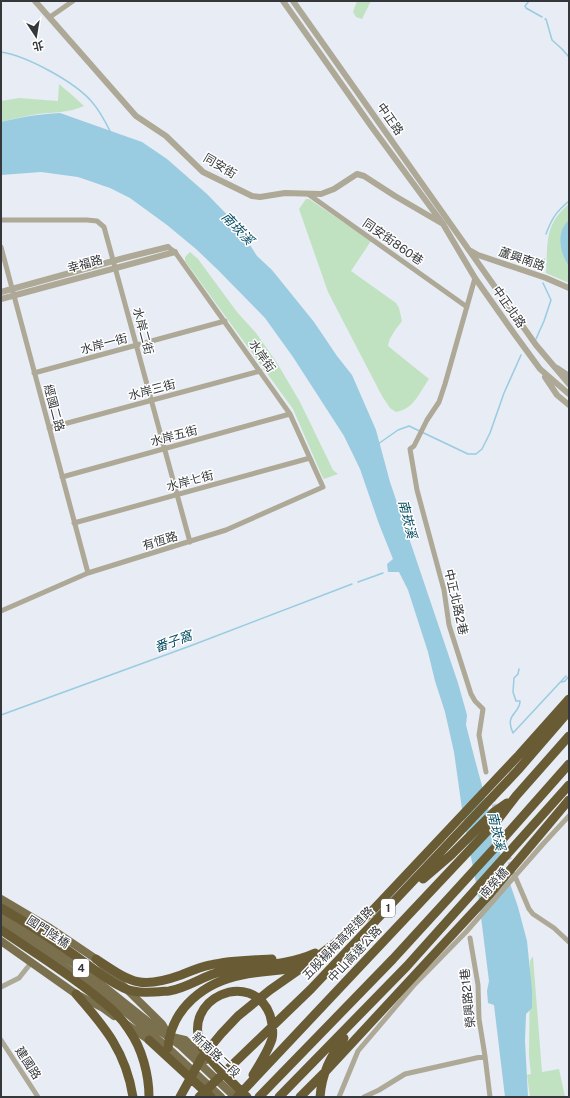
<svg xmlns="http://www.w3.org/2000/svg" width="570" height="1098" font-family="'Public Sans','Noto Sans TC',sans-serif">
  <style>
    .green { fill: #c0e2c1 }
    .water { fill: #99cce0 }
    .lines { fill: none; stroke-linecap: round; stroke-linejoin: round }
    .stream { stroke: #99cce0; stroke-width: 1.5 }
    .minor-tunnel { stroke: #c3c8d0; stroke-width: 5; stroke-dasharray: 5 2.5; stroke-linecap: butt }
    .minor { stroke: #aea896; stroke-width: 5 }
    .tertiary { stroke: #aea896; stroke-width: 6 }
    .primary { stroke: #7b704e; stroke-width: 8 }
    .motorway { stroke: #695b34; stroke-width: 9 }
    .labels { text-anchor: middle; stroke-width: 3; stroke-linejoin: round; paint-order: stroke }
    .shield { fill: #fff; stroke: #727375; stroke-width: 1 }
    .shield-label { font-size: 11px; font-weight: bold; fill: #35373a }
    .street-label { font-size: 12px; fill: #35373a; stroke: #fff }
    .water-label { font-size: 13px; font-style: italic; fill: #034b60; stroke: #fff }
  </style>
  <rect width="100%" height="100%" fill="#e7ecf5"/>
  <!-- green -->
  <path class="green" d="M357 1H371L362 19 356 17 353 12Z
    M59 84 72 95 84 106C68 113 54 112 38 114 25 116 13 119 1 122V101L19 98 58 101Z
    M306 199H309L371 241 351 271 396 303 399 308 402 321C397 328 389 337 388 346L429 379C419 393 414 409 396 412L390 408 382 396 328 292 299 209Z
    M569 204V283L546 273C548 244 544 224 569 204Z
    M190 252 198 259 237 312 256 333 277 363 300 402 333 470 338 474 324 479 322 476 293 409 185 261V257Z
    M532 957H533L542 1072 559 1069 565 1097H530L527 1075 531 1074 529 1056 530 961Z"/>
  <!-- water -->
  <path class="water" d="M60 113 142 142 167 159 207 194 238 226 257 256 272 270 314 322 337 356 352 375 376 430 390 482 458 683 467 715 466 725 475 760 503 863 518 907 527 941 532 990V1008L526 1014 525 1041 528 1097H505L494 1005 488 1003 487 991 489 981 478 893 463 816 454 752 445 712 435 681 428 652 408 590 399 572H388L387 564 393 559 379 524 360 469 344 436 293 357 265 318 218 270 196 249 167 225 130 198 110 188 78 177 41 172 1 175V122C21 117 39 114 60 113Z
    M569 219V266C562 256 558 242 562 230 563 227 567 222 569 219Z"/>
  <g class="lines">
    <!-- stream -->
    <path class="stream" d="M529 1 525 6 526 8 542 17
      M545 19H546L552 40 562 49 569 57
      M1 52C27 56 75 82 92 102 100 111 105 121 110 131
      M546 234C552 218 556 212 569 201
      M543 269 544 259
      M536 339 544 321 551 300 543 283
      M378 444 398 430 409 426 468 454H476L482 449 490 433 504 393 521 355
      M358 582 383 573
      M519 669 518 674 514 678 513 692 516 701H520C520 714 504 714 513 733L566 676
      M562 682 565 681 569 676
      M1 715 190 646 352 584"/>
    <!-- minor-tunnel -->
    <path class="minor-tunnel" d="M492 797 512 869"/>
    <!-- minor -->
    <path class="minor" d="M50 17 73 1
      M308 194 467 307
      M1 220H87L97 221 104 227 190 542
      M1 247 88 573
      M475 278 445 384 439 402 427 420 414 446 410 449 417 490 444 590 449 625 471 694 475 701 483 709 479 735 486 772
      M34 373 225 321
      M49 428 260 371
      M62 477 290 414
      M74 523 310 458
      M1 611 88 573 226 530 323 487 290 414 175 252 168 247
      M514 874 529 909 533 914 554 928 569 942
      M470 938 478 985 479 1019 485 1056 490 1097
      M1 987 19 978 31 963
      M1 1040 38 1097
      M339 1097 358 1051 415 984 466 932 543 844 569 816
      M364 1097 379 1090 405 1074 485 1056"/>
    <!-- tertiary -->
    <path class="tertiary" d="M35 1 136 116 166 136 203 172 252 196 260 197 285 193 321 194 334 189 357 174 364 176 395 196 443 224
      M283 1 371 126 443 224 475 278 513 332 540 369 569 394
      M293 1 536 345 569 384
      M471 251 478 255 546 278 569 288
      M1 292 124 258 168 247
      M1 299 175 252
      M557 368 569 376
      M545 377 557 395 569 405"/>
    <!-- primary -->
    <path class="primary" d="M1 899 50 928 96 959 162 1024 169 1036
      M1 916 33 935 83 970 156 1028 181 1046 235 1097
      M1 924 29 941 121 1008 168 1048 221 1097
      M1 941 76 994 103 1008 114 1016
      M126 1024 149 1040 154 1042
      M172 1037 185 1040 206 1060"/>
    <!-- motorway -->
    <path class="motorway" d="M423 879 451 855 494 812 507 803
      M1 908C25 922 48 936 70 952 88 964 106 981 126 989 139 994 155 992 169 991 188 988 204 975 223 971 254 965 286 966 315 953
      M1 930C32 951 63 970 92 993 106 1004 120 1015 129 1030 142 1048 149 1075 149 1097
      M96 959C131 982 139 990 181 975 191 971 200 967 210 965 230 960 251 960 272 959
      M76 994C105 1027 126 1052 133 1097
      M149 1040 211 1097
      M168 1048C171 1008 205 982 242 975 261 971 281 971 300 967
      M180 1097 202 1057 221 1034 238 1016 270 990 310 962 339 940 371 912 519 755 569 699
      M199 1097 311 989 518 770 569 711
      M237 1097 496 822 516 796 569 736
      M247 1097C235 1085 208 1060 202 1047 179 999 252 967 270 1015 272 1023 274 1032 272 1039 269 1048 258 1067 253 1075
      M259 1097 393 959 501 841 569 764
      M279 1097 407 966 569 785
      M300 1097 326 1071 489 895 569 800
      M320 1097C322 1073 330 1057 344 1038"/>
  </g>
  <g class="labels">
    <!-- shield labels -->
    <g class="shield">
      <rect x="381" y="899" width="14" height="18" rx="3"/>
      <rect x="73" y="959" width="16" height="18" rx="3"/>
    </g>
    <g class="shield-label">
      <text x="388" y="912">1</text>
      <text x="81" y="972">4</text>
    </g>
    <!-- street labels -->
    <g class="street-label">
      <text transform="translate(390 119) rotate(55)" y="4">中正路</text>
      <text transform="translate(220 166) rotate(31)" y="4">同安街</text>
      <text transform="translate(393 242) rotate(35)" y="4">同安街860巷</text>
      <text transform="translate(522 259) rotate(19)" y="4">蘆興南路</text>
      <text transform="translate(85 264) rotate(-15)" y="4">幸福路</text>
      <text transform="translate(509 307) rotate(55)" y="4">中正北路</text>
      <text transform="translate(143 331) rotate(75)" y="4">水岸二街</text>
      <text transform="translate(104 344) rotate(-15)" y="4">水岸一街</text>
      <text transform="translate(262 356) rotate(55)" y="4">水岸街</text>
      <text transform="translate(152 390) rotate(-15)" y="4">水岸三街</text>
      <text transform="translate(54 408) rotate(75)" y="4">經國二路</text>
      <text transform="translate(174 436) rotate(-15)" y="4">水岸五街</text>
      <text transform="translate(190 481) rotate(-15)" y="4">水岸七街</text>
      <text transform="translate(160 541) rotate(-17)" y="4">有恆路</text>
      <text transform="translate(456 602) rotate(77)" y="4">中正北路2巷</text>
      <text transform="translate(494 883) rotate(-48)" y="4">南榮橋</text>
      <text transform="translate(48 932) rotate(33)" y="4">國門陸橋</text>
      <text transform="translate(338 943) rotate(-46)" y="4">五股楊梅高架道路</text>
      <text transform="translate(355 954) rotate(-47)" y="4">中山高速公路</text>
      <text transform="translate(468 998) rotate(-96)" y="4">榮興路21巷</text>
      <text transform="translate(216 1055) rotate(43)" y="4">新南路二段</text>
      <text transform="translate(28 1063) rotate(57)" y="4">建國路</text>
    </g>
    <!-- water labels -->
    <g class="water-label">
      <text transform="translate(238 228) rotate(46)" y="5">南崁溪</text>
      <text transform="translate(408 519) rotate(76)" y="5">南崁溪</text>
      <text transform="translate(173 641) rotate(-20)" y="5">番子窩</text>
      <text transform="translate(497 831) rotate(77)" y="5">南崁溪</text>
    </g>
  </g>
  <!-- border -->
  <rect width="570" height="1098" fill="none" stroke="#35373a" stroke-width="4"/>
  <!-- north arrow -->
  <g transform="translate(36 36) rotate(168)" stroke="#ffffff" stroke-width="3" paint-order="stroke">
  <path d="M0-3L7 15L0 10L-7 15Z" fill="#35373a"/>
  <text y="-6" font-size="11" font-weight="bold" text-anchor="middle" fill="#35373a">北</text>
  </g>
</svg>
